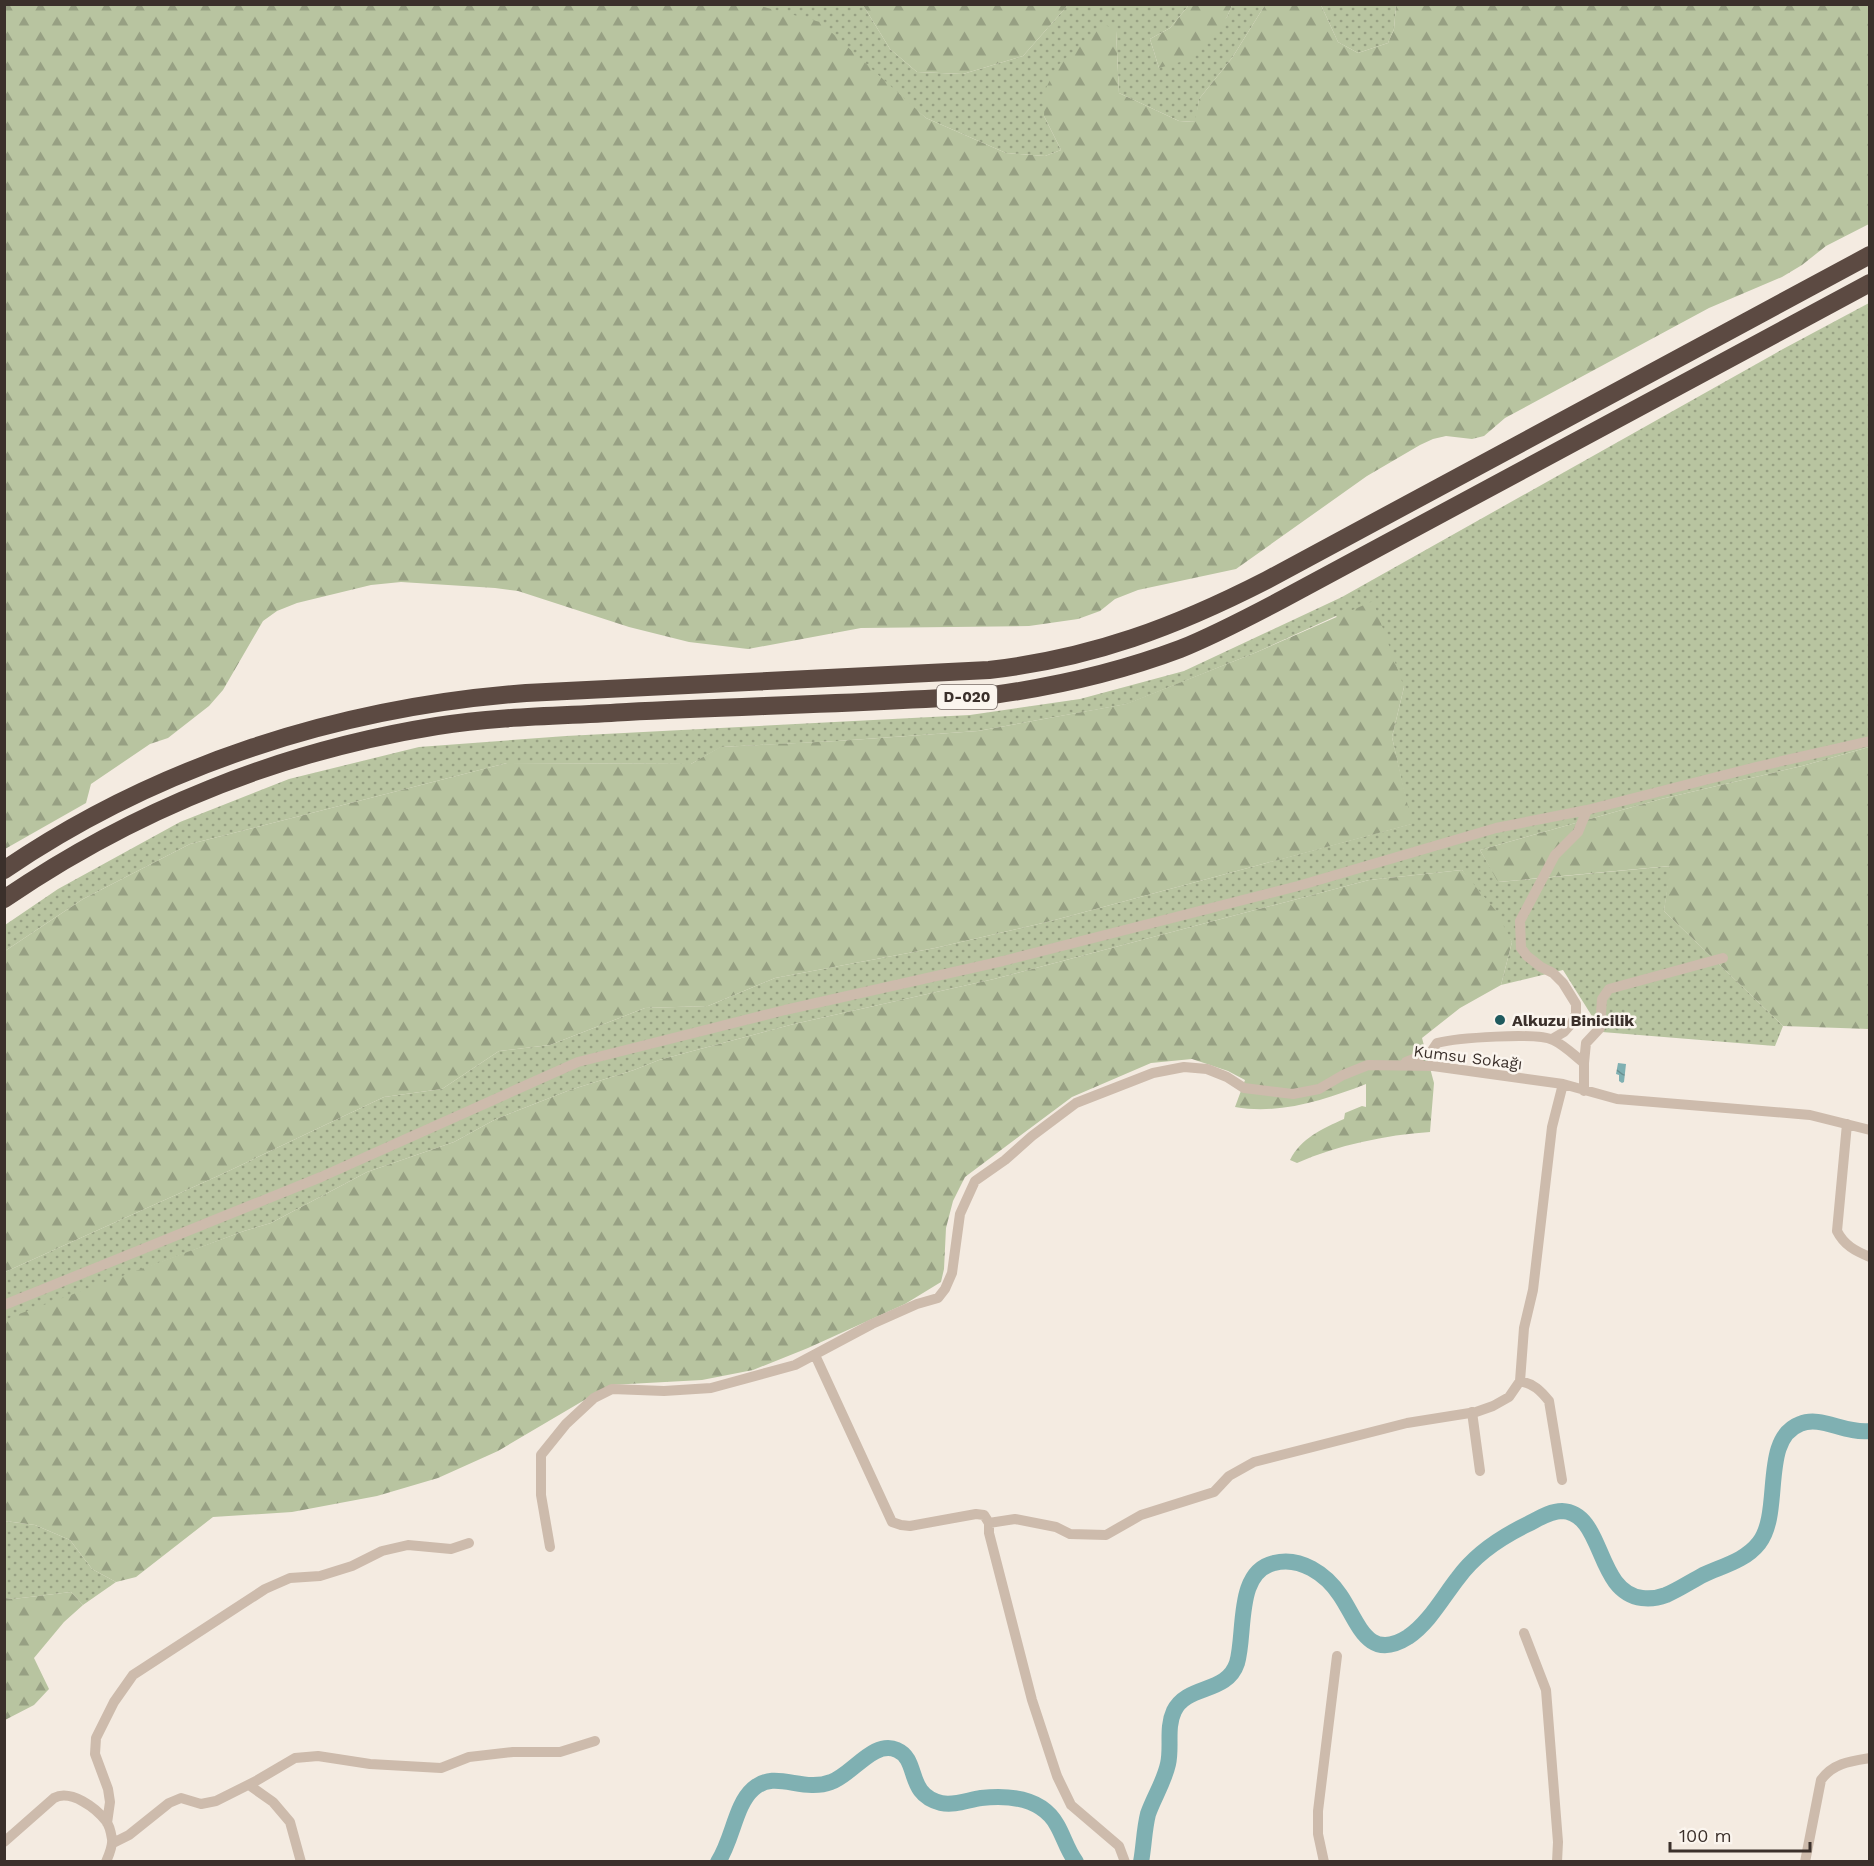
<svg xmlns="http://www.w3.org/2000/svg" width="1874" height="1866" font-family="'Work Sans',sans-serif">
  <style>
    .grass { fill: url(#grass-dots) }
    .forest { fill: url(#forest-firs) }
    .water { fill: url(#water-waves) }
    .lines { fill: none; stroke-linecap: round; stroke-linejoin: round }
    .river { stroke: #7fb0b2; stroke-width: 16 }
    .street { stroke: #cdbbac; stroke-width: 10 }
    .highway { stroke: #5c4a42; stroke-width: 18 }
    .poi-dot { fill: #1f5a5e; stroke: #fbf5ee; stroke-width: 2 }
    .labels { text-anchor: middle; stroke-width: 5; stroke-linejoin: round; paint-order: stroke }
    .shield { fill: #fbf5ee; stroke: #756b66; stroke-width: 1.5 }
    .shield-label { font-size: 15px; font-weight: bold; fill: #3b302b }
    .poi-label { font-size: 16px; font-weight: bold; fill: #3b302b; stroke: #fbf5ee; text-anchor: start }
    .street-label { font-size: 16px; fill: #3b302b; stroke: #fbf5ee }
  </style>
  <defs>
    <pattern id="grass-dots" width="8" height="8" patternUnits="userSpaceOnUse" patternTransform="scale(1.5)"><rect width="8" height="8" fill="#b8c4a0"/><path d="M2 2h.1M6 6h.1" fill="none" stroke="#97a083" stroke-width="1.8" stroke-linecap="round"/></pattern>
    <pattern id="forest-firs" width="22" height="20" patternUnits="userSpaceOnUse" patternTransform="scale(1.5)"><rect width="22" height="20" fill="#b8c4a0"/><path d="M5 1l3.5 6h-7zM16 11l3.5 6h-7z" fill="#97a083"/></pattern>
    <pattern id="water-waves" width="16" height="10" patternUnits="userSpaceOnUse" patternTransform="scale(1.5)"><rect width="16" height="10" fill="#7fb0b2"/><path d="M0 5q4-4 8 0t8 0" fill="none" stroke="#699091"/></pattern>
  </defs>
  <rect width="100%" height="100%" fill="#f4ebe1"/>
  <!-- grass -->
  <path class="grass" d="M685 5H863L890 49 917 72 963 74 1023 56 1068 5H1189L1170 28 1150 39 1159 68 1227 17 1232 5H1265L1232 58 1199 99 1196 122 1179 121 1119 93 1116 31 1044 116 1061 150 1045 156 1006 153 926 118 895 92Z
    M1321 5H1396L1394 29 1388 43 1358 53 1338 42Z
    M1869 303V747L1802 766 1661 799 1480 850 1499 882 1671 866 1664 911 1783 1026 1775 1046 1602 1032 1563 970 1501 985 1512 942 1462 870 1369 880 994 979 794 1024 659 1060 634 1070 570 1090 496 1119 454 1142 367 1172 271 1223 244 1231 5 1321V1272L220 1175 384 1097 442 1089 499 1051 550 1045 645 1008 708 1006 775 978 935 948 1051 921 1411 824 1392 737 1404 687 1336 616 1257 652 1127 704 978 731 837 741 721 747 691 764 507 763 190 844 83 899 5 951V925L58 889 180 822 289 779 419 747 566 736 970 715 1080 699 1184 671 1342 597 1783 349Z
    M5 1521 35 1525 70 1540 92 1569 116 1582 83 1605 71 1592 13 1599 5 1598Z"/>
  <!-- forest -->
  <path class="forest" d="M685 4 760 6 820 22 926 118 1006 153 1045 156 1061 150 1044 116 1045 90 1057 66 1104 24 1116 31 1119 93 1179 121 1195 122 1199 99 1232 58 1265 5H1321L1338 42 1358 53 1388 43 1394 29 1396 5H1869V224L1826 246 1802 265 1782 277 1709 308 1505 418 1484 436 1472 439 1446 436 1433 439 1420 445 1367 476 1236 569 1138 590 1115 599 1100 611 1078 619 1029 626 861 628 748 649 689 642 629 627 518 591 495 588 401 582 371 585 297 603 277 611 263 621 223 690 209 706 168 738 150 744 91 784 86 803 5 849V5Z
    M863 5H1068L1023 56 963 74 917 72 890 49Z
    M1189 5H1232L1227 17 1191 59 1159 68 1150 39 1170 28Z
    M1373 601 1404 687 1392 737 1412 824 1051 921 935 948 775 978 708 1006 645 1008 550 1045 499 1051 442 1089 384 1097 220 1175 5 1272V951L83 899 190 844 507 763 691 764 720 747 837 741 978 731 1126 704 1257 652Z
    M1869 747V1029L1783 1026 1664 911 1670 866 1498 882 1480 850 1661 799 1802 766Z
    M1462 870 1496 911 1512 942 1501 985 1460 1008 1422 1038 1434 1083 1430 1132C1385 1135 1338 1145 1297 1163L1290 1160C1301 1138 1322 1129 1344 1119L1345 1113 1362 1106 1366 1107V1084C1325 1100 1279 1115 1235 1107L1245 1080 1228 1071 1192 1059 1151 1063 1072 1097 965 1177 953 1201 946 1228 944 1269 941 1282 905 1304 808 1348 753 1370 702 1380 610 1385 498 1451 438 1478 377 1496 292 1512 213 1517 136 1577 116 1582 92 1569 70 1540 35 1525 5 1521V1321L11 1317 244 1231 271 1223 367 1172 454 1142 496 1119 570 1090 634 1070 659 1060 794 1024 994 979 1369 880Z
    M71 1592 83 1605 64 1622 34 1658 49 1689 34 1705 5 1720V1598L13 1599Z"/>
  <!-- water -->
  <path class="water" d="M1618 1063 1626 1064 1624 1082 1622 1083 1619 1081V1075L1616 1074Z"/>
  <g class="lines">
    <!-- river -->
    <path class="river" d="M718 1862C733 1839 735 1805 753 1789 775 1769 802 1793 831 1782 852 1775 874 1739 897 1750 920 1760 905 1794 941 1803 954 1806 968 1800 981 1798 1009 1795 1042 1798 1057 1825 1064 1837 1067 1850 1076 1862
      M1141 1862C1144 1846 1144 1830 1148 1814 1154 1797 1164 1782 1168 1764 1172 1747 1166 1728 1174 1711 1187 1684 1227 1694 1237 1663 1246 1633 1235 1572 1274 1563 1300 1556 1326 1574 1340 1595 1358 1621 1367 1663 1408 1637 1429 1623 1443 1597 1458 1578 1476 1553 1501 1537 1528 1524 1538 1519 1550 1511 1562 1511 1605 1513 1595 1592 1642 1598 1650 1599 1658 1598 1666 1595 1678 1590 1690 1582 1703 1575 1722 1566 1745 1561 1759 1543 1783 1512 1760 1439 1800 1424 1821 1415 1844 1434 1870 1431"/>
    <!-- street -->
    <path class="street" d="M1552 1039 1564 1032 1572 1023 1576 1013V1004L1563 983 1553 973 1541 967 1527 956 1521 948 1520 921 1555 855 1578 832 1587 810
      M1406 1062 1431 1052 1437 1043C1456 1038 1537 1032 1553 1040 1564 1045 1574 1055 1584 1063V1091
      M1584 1063 1586 1043 1600 1028 1602 999 1609 989 1723 958
      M1847 1124 1837 1231C1844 1245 1855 1251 1870 1257
      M4 1305 321 1177 578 1062 785 1010 1003 961 1298 886 1496 828 1587 810 1756 767 1870 741
      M815 1355 892 1522 901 1525 910 1526 976 1514 984 1515 989 1523V1533L1032 1700 1057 1776 1071 1805 1119 1846 1125 1862
      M1520 1381C1534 1384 1540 1390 1549 1401L1562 1480
      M1472 1412 1480 1471
      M989 1523 1015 1519 1056 1527 1070 1534 1106 1535 1141 1515 1214 1492 1229 1476 1254 1462 1407 1423 1476 1412 1493 1406 1509 1397 1520 1381 1524 1328 1533 1290 1552 1127 1563 1084
      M550 1547 541 1495V1455L566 1424 594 1398 612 1389 664 1391 711 1388 795 1365 872 1324 917 1304 938 1298 945 1289 952 1273 960 1214 975 1181 1005 1160 1032 1136 1076 1103 1153 1073 1184 1067 1207 1069 1227 1077 1244 1088 1293 1094 1319 1089 1343 1075 1368 1065 1433 1066 1563 1084 1617 1099 1810 1115 1870 1130
      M1524 1633 1546 1690 1558 1842 1557 1862
      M249 1785 273 1802 290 1822 301 1862
      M107 1823 110 1802 108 1789 95 1754 96 1738 114 1702 133 1675 265 1589 290 1578 320 1576 352 1566 382 1551 408 1545 451 1549 469 1543
      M4 1842 54 1798C71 1789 96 1808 106 1821 110 1826 111 1833 112 1839 113 1846 109 1855 106 1862
      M113 1843 129 1835 169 1803 181 1798 201 1804 216 1801 256 1781 295 1758 318 1756 370 1764 441 1768 469 1757 513 1752H560L595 1741
      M1324 1862 1318 1834V1811L1337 1656
      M1805 1862 1821 1780C1833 1763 1851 1761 1870 1758"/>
    <!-- highway -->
    <path class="highway" d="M4 870C158 765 340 707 526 693L989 670C1093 658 1175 627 1267 580L1870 255
      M4 899C134 810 281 751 437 726 500 716 564 716 627 712 749 706 872 703 993 695 1057 686 1119 672 1180 649 1215 635 1249 617 1283 599L1870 283"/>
  </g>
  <!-- markers -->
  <circle class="poi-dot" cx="1500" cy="1020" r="6"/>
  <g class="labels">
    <!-- shield labels -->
    <rect class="shield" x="937" y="685" width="60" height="24" rx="4.5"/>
    <g class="shield-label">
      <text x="967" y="702">D-020</text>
    </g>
    <!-- poi labels -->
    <g class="poi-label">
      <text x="1512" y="1026">Alkuzu Binicilik</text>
    </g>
    <!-- street labels -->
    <g class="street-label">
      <text transform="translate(1468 1057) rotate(7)" y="6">Kumsu Sokağı</text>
    </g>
  </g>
  <!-- border -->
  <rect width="1874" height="1866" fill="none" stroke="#3b302b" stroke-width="12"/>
  <!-- scale -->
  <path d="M1670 1842v9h140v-9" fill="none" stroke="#3b302b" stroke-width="3"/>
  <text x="1679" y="1842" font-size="18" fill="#3b302b" stroke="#fbf5ee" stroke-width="4.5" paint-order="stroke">100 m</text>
</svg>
